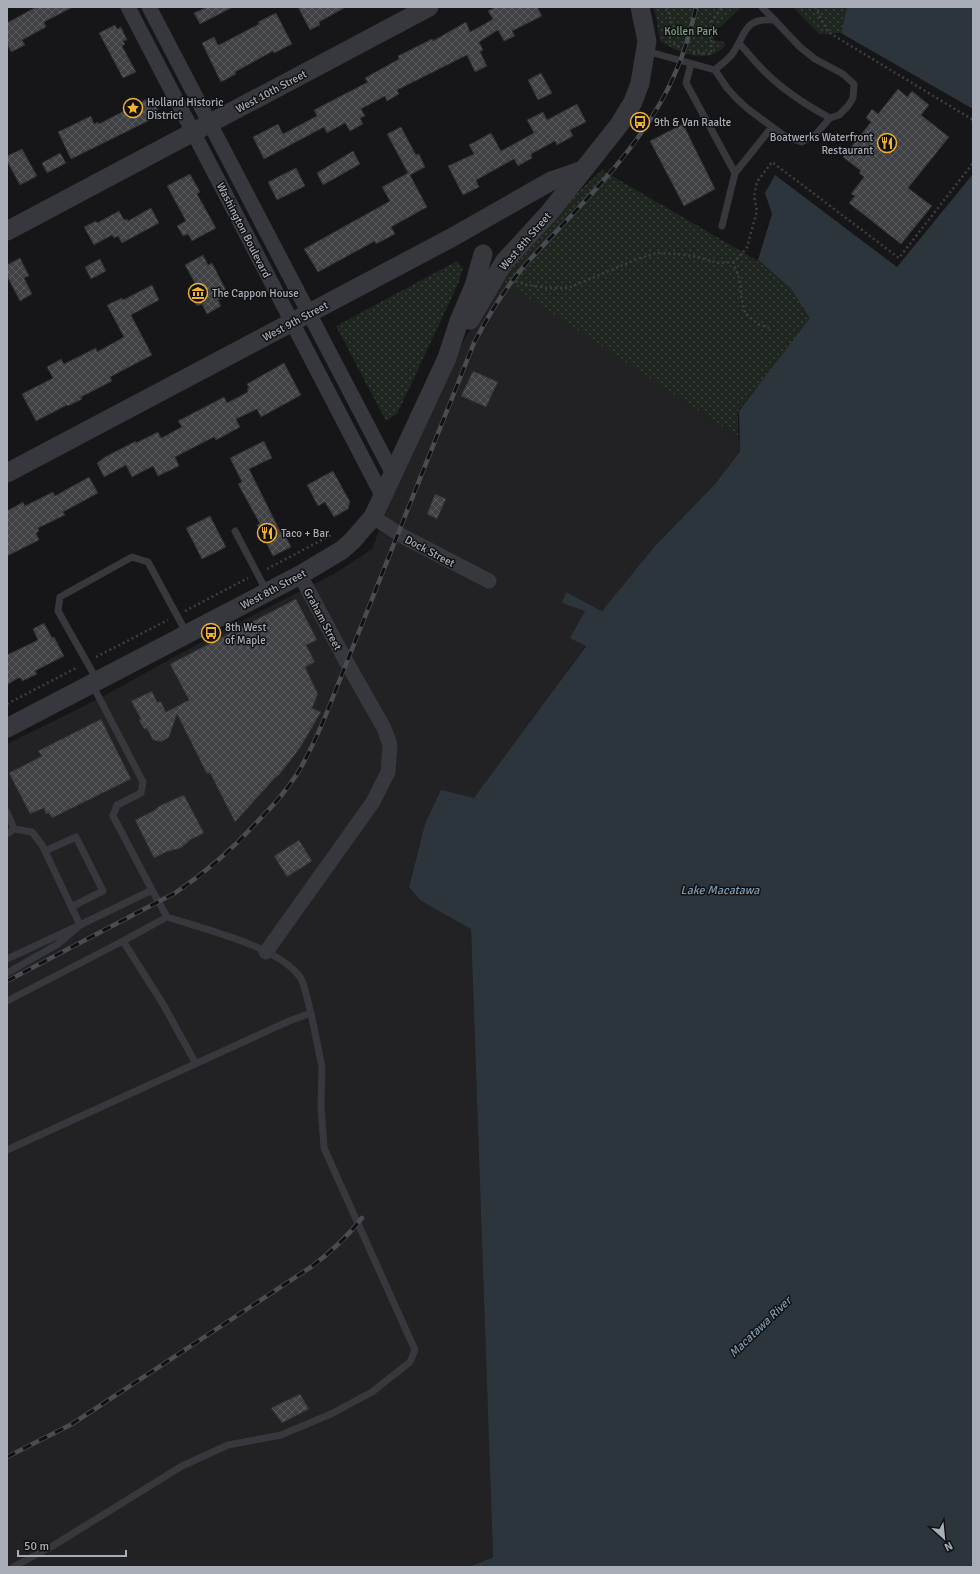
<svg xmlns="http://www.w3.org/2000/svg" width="980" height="1574" font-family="Signika,sans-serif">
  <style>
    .built { fill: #222225 }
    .grass { fill: url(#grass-dots) }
    .water { fill: #2c353c }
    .building { fill: url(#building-cross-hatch); stroke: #303034 }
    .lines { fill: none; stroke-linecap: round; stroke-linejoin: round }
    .path { stroke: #3d3f44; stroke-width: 2.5; stroke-dasharray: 2 3; stroke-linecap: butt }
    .service { stroke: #37383d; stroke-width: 7 }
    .minor { stroke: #37383d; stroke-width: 15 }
    .tertiary { stroke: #37383d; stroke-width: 19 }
    .rail-casing { stroke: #4a4c52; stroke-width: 4.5 }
    .rail { stroke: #111113; stroke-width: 3; stroke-dasharray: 9; stroke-linecap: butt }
    .labels { text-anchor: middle; stroke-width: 3; stroke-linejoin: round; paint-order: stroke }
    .park-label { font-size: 11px; fill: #7fa381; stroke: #111113 }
    .street-label { font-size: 11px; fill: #a8adb8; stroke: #111113 }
    .poi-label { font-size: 11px; fill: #a8adb8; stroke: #111113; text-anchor: start }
    .water-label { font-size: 12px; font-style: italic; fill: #7f9bb3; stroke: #111113 }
  </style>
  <defs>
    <pattern id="grass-dots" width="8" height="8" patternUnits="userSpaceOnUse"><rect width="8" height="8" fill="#1e261f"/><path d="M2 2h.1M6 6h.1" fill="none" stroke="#3c433d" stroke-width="1.8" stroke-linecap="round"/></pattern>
    <pattern id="building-cross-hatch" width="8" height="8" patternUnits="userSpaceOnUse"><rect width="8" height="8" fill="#404145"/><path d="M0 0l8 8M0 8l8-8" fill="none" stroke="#595a5e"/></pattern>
  </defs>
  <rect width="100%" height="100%" fill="#161618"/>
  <!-- built -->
  <path class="built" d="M502 280 739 438 740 450 715 484 654 547 602 611 566 592 585 611 586 645 474 799 425 824 409 886 421 901 471 928 493 1556 470 1567H7V744L102 697 216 634 334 574 372 549 389 505 394 487 465 338Z"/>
  <!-- grass -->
  <path class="grass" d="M653 7H741L718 29 713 40 724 42 725 46C708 65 678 53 660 41L656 16Z
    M793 7H847L841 33 819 34Z
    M602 170 758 261 791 289 811 319 738 411V437L502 280 524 249 560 209Z
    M457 261 463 268 458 284 397 414 386 421 336 326Z"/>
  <!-- water -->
  <path class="water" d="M847 7H973V109L841 33Z
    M973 174V1567H469L493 1557 471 929 421 901 409 887 425 824 441 790 474 798 586 646 570 638 585 611 562 603 566 592 602 611 654 547 715 484 740 451 739 411 810 318 791 289 758 260 772 214 765 193 775 175 897 267Z"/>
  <!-- building -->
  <path class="building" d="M36 7H73L44 22 46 27 22 40 25 45 11 52 7 43V23Z
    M207 7H233L200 24 194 13Z
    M298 7H346L319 22 320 25 310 30Z
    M496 7H537L542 16 512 31 515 36 504 41 498 30 479 42 483 50 480 52 487 66 475 72 467 55 397 90 399 94 387 101 385 96 361 109 365 116 360 118 363 124 350 131 345 123 327 133 324 127 264 159 253 137 278 124 283 134 317 116 314 110 368 82 365 78 399 59 398 56 432 39 433 41 466 22 470 32 490 21 493 19 488 11Z
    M276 13 292 44 274 53 273 51 235 72 236 74 221 82 202 43 214 37 218 45 221 44 259 24 258 22Z
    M115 25 117 29 121 27 127 40 123 41 125 44 122 46 136 72 123 78 99 33Z
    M541 73 552 93 538 100 528 80Z
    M898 89 907 97 912 91 929 105 921 115 949 137 908 188 932 206 901 244 849 203 855 196 851 194 864 177 859 173 861 171 843 157 871 122 866 118 872 109 878 114Z
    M147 99 148 102 152 100 158 110 153 112 156 117 71 159 58 132 91 116 94 124 98 122 99 124Z
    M577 104 586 122 570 130 573 136 557 145 555 141 531 154 532 158 518 166 514 159 476 180 479 187 463 195 448 166 474 154 469 145 491 133 501 151 534 133 527 120 543 112 547 120Z
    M683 124 715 189 684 206 650 141Z
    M401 127 416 155 419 154 425 167 410 175 427 207 391 227 395 234 376 244 375 241 318 272 304 249 390 201 382 187 408 173 387 134Z
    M22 149 37 176 20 185 7 161V156Z
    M353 151 360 164 323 185 317 173Z
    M60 153 66 163 47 173 42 163Z
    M296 168 305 186 277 200 268 182Z
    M190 174 200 192 197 194 216 228 192 241 188 234 183 236 177 226 186 221 167 186Z
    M151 208 159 223 122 243 118 236 114 238 112 235 94 245 84 227 96 221 97 223 119 211 124 220 127 219 128 221Z
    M203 255 208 265 212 263 227 292 226 296 218 300 221 306 207 314 202 304 197 306 188 289 196 285 185 265Z
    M20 258 29 276 24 278 32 294 20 301 7 276V265Z
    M100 259 106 271 91 279 85 267Z
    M152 285 159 300 131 315 152 355 110 377 112 381 81 397 82 399 68 406 67 405 36 421 22 394 53 378 47 367 61 359 64 364 96 348 97 352 124 337 107 305 122 298 123 300Z
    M284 363 301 395 261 417 257 409 236 419 240 427 216 440 214 437 175 457 179 466 158 476 153 466 132 477 126 465 104 477 97 463 105 457 136 441V443L158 432 161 438 182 427 178 421 224 397 227 403 248 392 247 389 249 388 247 384Z
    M473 371 498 382 486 407 461 396Z
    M264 441 272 458 249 469 280 531 282 530 291 547 273 556 257 525 260 524 238 484 242 482 230 458Z
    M333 471 350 502 348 509 334 517 325 502 318 506 307 485Z
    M89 477 98 493 63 512 65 515 38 528 39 531 36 533 39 540 7 556V511L23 502 25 506 53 492 55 496Z
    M435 494 446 499 437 519 427 514Z
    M210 516 226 547 202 559 186 528Z
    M296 599 317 640 306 645 315 662 305 667 318 694 312 708 321 712 300 748 279 775 275 778 235 822 210 773 207 774 177 714 169 737 161 742 153 740 147 729H144L139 720 141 719 131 701 152 691 157 702H161L166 712 189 700 170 664Z
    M44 623 52 638 54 637 64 656 35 671 37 674 22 681 21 678H18L7 685V655L38 640 33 629Z
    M101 719 131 779 52 818 49 813 46 814 44 808 30 814 9 773 42 756 38 751Z
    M184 795 204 833 190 840 181 848 166 852 154 858 135 820 155 810 159 806Z
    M299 840 312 861 287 877 274 856Z
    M300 1394 309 1409 282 1423 271 1408Z"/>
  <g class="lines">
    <!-- path -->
    <path class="path" d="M667 7 672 25 669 41 683 49
      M815 7 828 32 973 120
      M693 52 711 54 712 21 722 7
      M733 262 740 280 741 296 745 313 758 324 769 328
      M511 280 524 284 546 288H568L640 258 658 253 677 254 698 257 718 263 733 262 739 257 747 247 757 211 754 196 757 182 772 162 899 258 973 163
      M267 569 333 534
      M185 611 248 578
      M96 657 168 620
      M7 704 78 667"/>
    <!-- service -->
    <path class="service" d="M739 43C747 52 755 62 764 71 783 90 806 105 830 118
      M646 51 715 70 727 88 738 100 748 109 786 137 802 142 816 134 830 118 839 115 848 106 853 98 854 84 843 74 815 59 800 47 762 7
      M691 64 686 83 735 173 722 226
      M715 70C720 65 728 60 733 53 747 32 743 18 775 20
      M735 173 772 127
      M235 531 267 592
      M97 680 58 611 60 597 132 557 148 562 187 634
      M7 812 14 829
      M7 834 14 829 32 832 42 845 80 925 7 959
      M45 851 76 837 103 891 71 907
      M167 917 123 941 163 1004 196 1064
      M7 973 58 944 80 925 152 890 113 816 117 805 141 793 143 782 92 684
      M7 1001 123 941
      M7 1150 289 1021 311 1013C308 1004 305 984 300 977 278 946 203 929 167 917L152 890
      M13 1567 51 1547 182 1466 228 1445 281 1435 331 1414 372 1392 410 1362 415 1350 324 1148 321 1105 322 1067 311 1013"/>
    <!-- minor -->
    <path class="minor" d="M128 7 383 497
      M149 7 393 474
      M373 517 404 537 489 581
      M266 952 373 802 388 772 390 745 384 728 347 663 300 575"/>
    <!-- tertiary -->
    <path class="tertiary" d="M7 231 429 7
      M470 320 504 262 549 213 619 125 633 102 640 83 647 41 640 7
      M7 473 451 238 551 181 583 170
      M7 728 300 575 342 550 352 541 373 517 447 358 459 321 474 286 483 254"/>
    <defs>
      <path id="rail" d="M7 981 175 893C208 871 232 850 258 821 272 807 286 791 297 774 308 756 317 736 325 717L474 343C488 316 505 288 525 265 573 212 627 163 662 100 678 71 689 40 696 7
        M7 1457 72 1424 311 1267C331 1252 347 1237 362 1218"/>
    </defs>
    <!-- rail casing -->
    <use href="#rail" class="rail-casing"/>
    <!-- rail -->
    <use href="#rail" class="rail"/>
  </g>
  <!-- icons -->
  <defs>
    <symbol id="sight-ring" viewBox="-11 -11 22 22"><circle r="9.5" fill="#111113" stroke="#f2b134" stroke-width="1.5"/><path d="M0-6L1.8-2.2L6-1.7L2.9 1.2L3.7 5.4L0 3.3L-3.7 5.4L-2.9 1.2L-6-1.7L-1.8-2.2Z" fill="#f2b134"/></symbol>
    <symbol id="bus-ring" viewBox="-11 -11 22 22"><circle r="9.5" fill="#111113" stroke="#f2b134" stroke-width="1.5"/><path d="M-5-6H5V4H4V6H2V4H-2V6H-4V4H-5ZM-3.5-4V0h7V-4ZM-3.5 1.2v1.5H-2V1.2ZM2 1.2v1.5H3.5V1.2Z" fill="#f2b134"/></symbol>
    <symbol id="restaurant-ring" viewBox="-11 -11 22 22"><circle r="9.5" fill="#111113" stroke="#f2b134" stroke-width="1.5"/><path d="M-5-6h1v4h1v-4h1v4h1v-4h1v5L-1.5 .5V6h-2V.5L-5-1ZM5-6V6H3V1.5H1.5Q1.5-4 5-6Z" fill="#f2b134"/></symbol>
    <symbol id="museum-ring" viewBox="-11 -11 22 22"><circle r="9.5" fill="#111113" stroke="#f2b134" stroke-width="1.5"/><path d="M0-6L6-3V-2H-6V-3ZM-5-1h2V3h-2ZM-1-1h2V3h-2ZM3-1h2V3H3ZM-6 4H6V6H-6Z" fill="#f2b134"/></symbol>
  </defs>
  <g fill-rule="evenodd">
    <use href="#sight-ring" x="122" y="97" width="22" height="22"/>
    <use href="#bus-ring" x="629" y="111" width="22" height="22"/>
    <use href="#restaurant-ring" x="876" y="132" width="22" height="22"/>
    <use href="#museum-ring" x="187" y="282" width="22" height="22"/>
    <use href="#restaurant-ring" x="256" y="522" width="22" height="22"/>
    <use href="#bus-ring" x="200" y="622" width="22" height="22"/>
  </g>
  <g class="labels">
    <!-- park labels -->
    <g class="park-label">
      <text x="691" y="35">Kollen Park</text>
    </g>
    <!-- street labels -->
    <g class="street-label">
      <text transform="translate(271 91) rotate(-28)" y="4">West 10th Street</text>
      <text transform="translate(244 230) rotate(63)" y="4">Washington Boulevard</text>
      <text transform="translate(525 241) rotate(-49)" y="4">West 8th Street</text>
      <text transform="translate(295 321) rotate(-28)" y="4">West 9th Street</text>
      <text transform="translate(430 551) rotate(28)" y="4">Dock Street</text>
      <text transform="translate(273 589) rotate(-28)" y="4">West 8th Street</text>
      <text transform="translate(323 619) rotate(62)" y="4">Graham Street</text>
    </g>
    <!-- poi labels -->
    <g class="poi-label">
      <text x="147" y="106">Holland Historic<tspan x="147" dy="13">District</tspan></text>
      <text x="654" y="126">9th &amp; Van Raalte</text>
      <text x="873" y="141" text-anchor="end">Boatwerks Waterfront<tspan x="873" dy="13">Restaurant</tspan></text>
      <text x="212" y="297">The Cappon House</text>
      <text x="281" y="537">Taco + Bar</text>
      <text x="225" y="631">8th West<tspan x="225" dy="13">of Maple</tspan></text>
    </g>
    <!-- water labels -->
    <g class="water-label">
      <text x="720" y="894">Lake Macatawa</text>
      <text transform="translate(760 1327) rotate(-44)" y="4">Macatawa River</text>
    </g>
  </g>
  <!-- border -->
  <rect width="980" height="1574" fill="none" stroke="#a8adb8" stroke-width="16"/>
  <!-- north arrow -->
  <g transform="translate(944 1538) rotate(153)" stroke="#111113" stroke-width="3" paint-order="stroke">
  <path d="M0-3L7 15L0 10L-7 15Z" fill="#a8adb8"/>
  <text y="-6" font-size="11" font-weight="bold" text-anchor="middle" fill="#a8adb8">N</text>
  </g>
  <!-- scale -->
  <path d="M18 1550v6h108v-6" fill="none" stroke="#a8adb8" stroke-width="2"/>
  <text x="24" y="1550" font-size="12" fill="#a8adb8" stroke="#111113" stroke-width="3" paint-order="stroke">50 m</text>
</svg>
